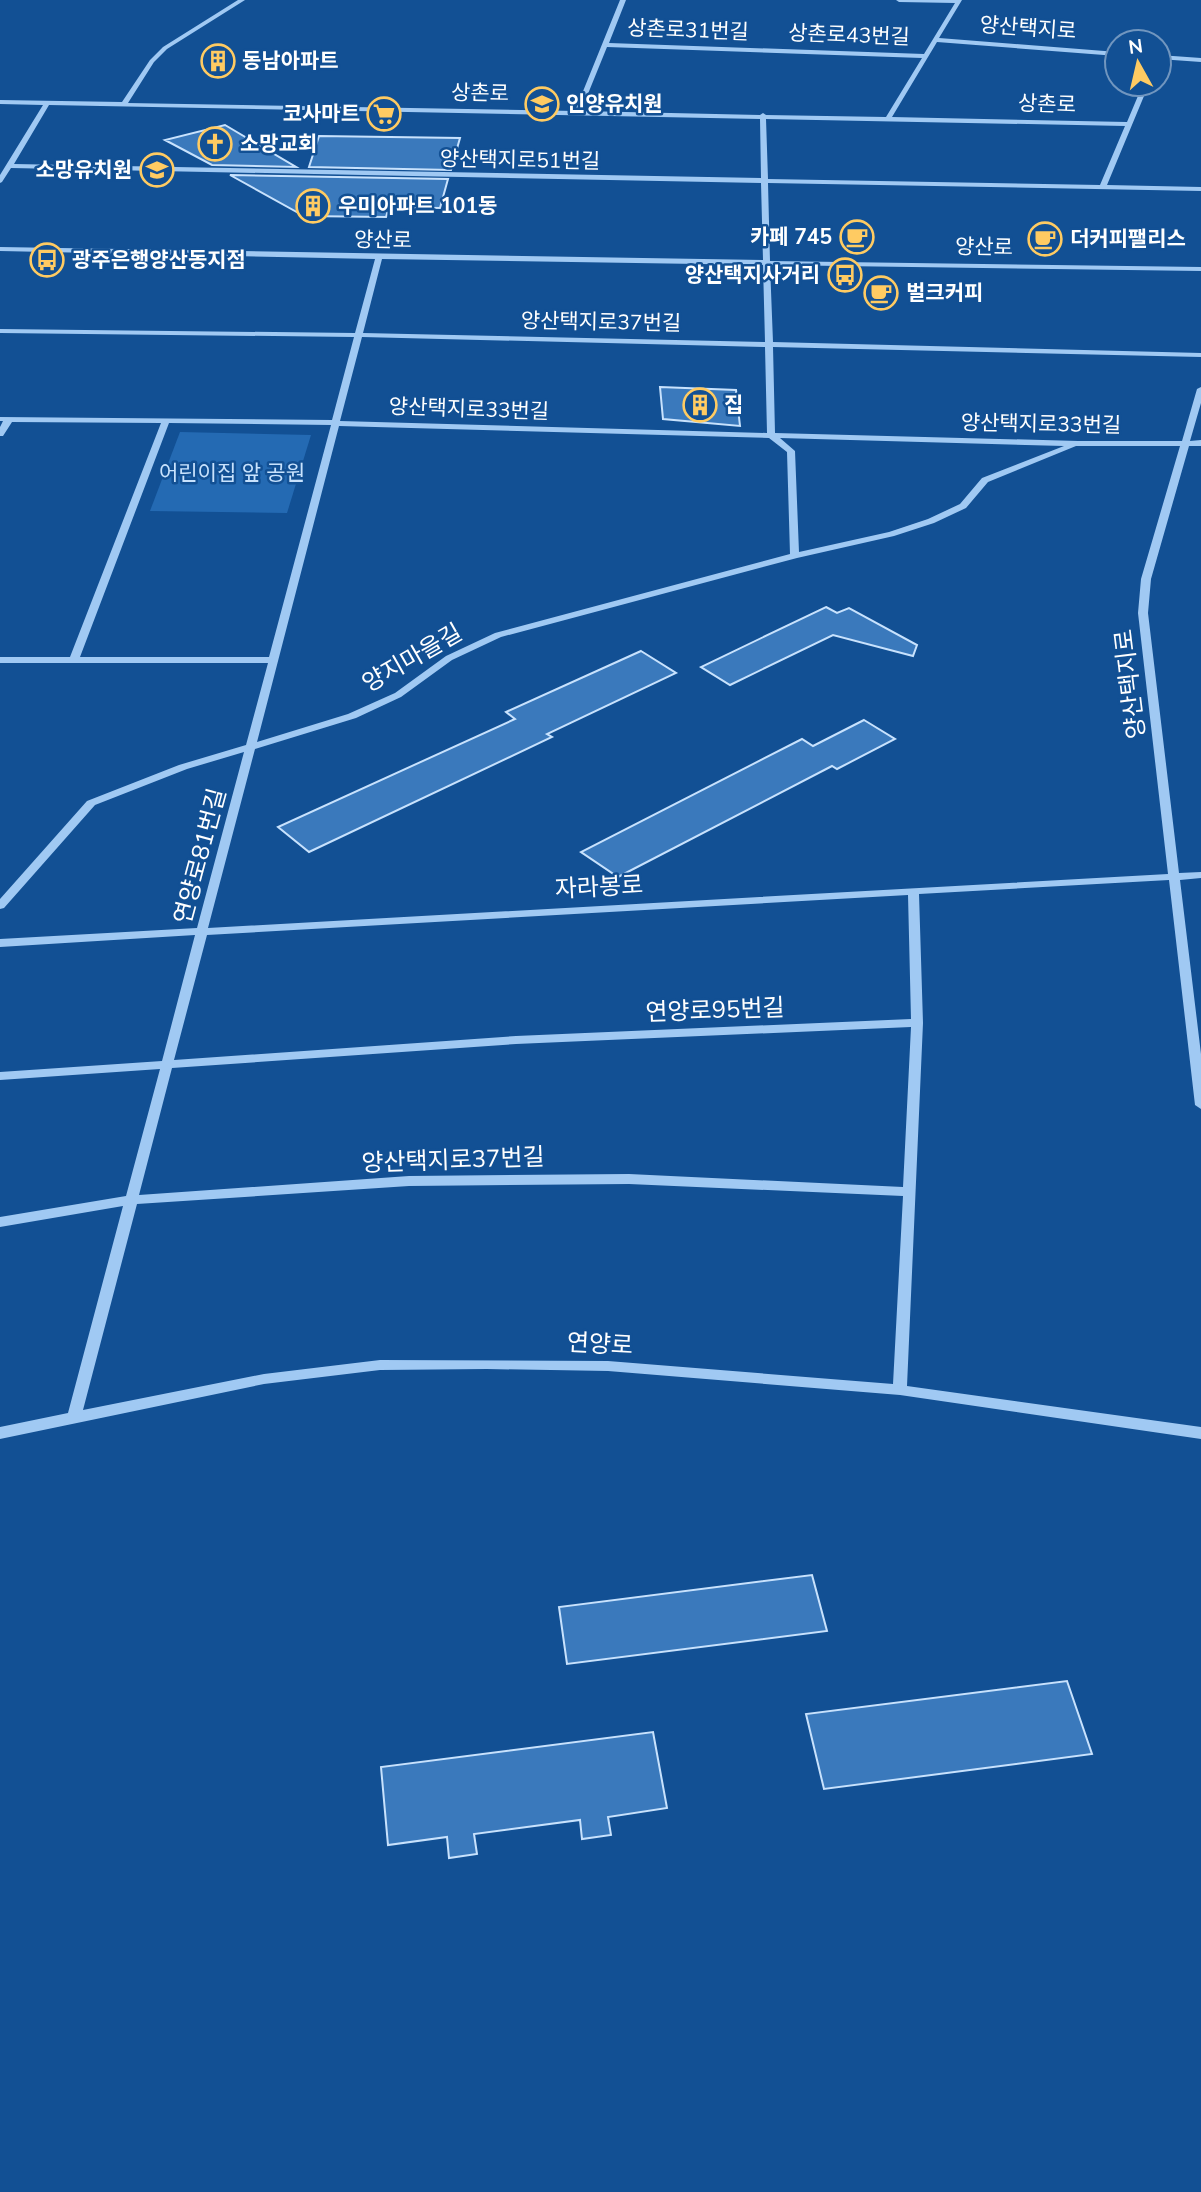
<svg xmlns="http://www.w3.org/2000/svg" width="1201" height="2192" font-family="'Nunito Sans','Noto Sans KR',sans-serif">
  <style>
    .green { fill: #246ab3 }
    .building { fill: #3a79bc; stroke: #c8e2fd; stroke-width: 2 }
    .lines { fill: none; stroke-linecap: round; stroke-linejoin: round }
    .minor { fill: #a0c9f3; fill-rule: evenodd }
    .labels { text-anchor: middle; stroke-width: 5; stroke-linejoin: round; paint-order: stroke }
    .far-street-label { font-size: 21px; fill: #fff; stroke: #125094 }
    .far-poi-label { font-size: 21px; font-weight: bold; fill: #fff; stroke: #125094; text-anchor: start }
    .far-park-label { font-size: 21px; fill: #c8e2fd; stroke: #125094 }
    .street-label { font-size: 24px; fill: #fff; stroke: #125094 }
  </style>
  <rect width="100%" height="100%" fill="#125094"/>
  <!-- green -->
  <path class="green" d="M180 432 311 435 287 513 150 511Z"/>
  <!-- building -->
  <path class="building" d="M225 125 296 167 212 165 165 140Z
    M319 136 460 138 451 170 309 167Z
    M230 175 448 179 440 208 389 207 386 217 304 216Z
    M660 387 736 390 740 426 663 419Z
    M826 607 837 613 849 608 917 645 913 656 833 635 730 685 701 667Z
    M641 651 676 673 547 734 552 737 309 852 278 827 515 719 506 712Z
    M864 720 895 739 837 769 832 766 618 877 581 852 802 739 813 746Z
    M812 1575 827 1631 567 1664 559 1607Z
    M1067 1681 1092 1754 824 1789 806 1714Z
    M653 1732 667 1808 608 1817 611 1835 582 1839 580 1820 474 1834 477 1854 449 1858 447 1837 388 1845 381 1767Z"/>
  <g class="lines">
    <!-- minor -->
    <path class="minor" d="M238 0H245L167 49 154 62 128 103 575 111 620 0H626L609 43 924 54 955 3 899 2 896 0H962L939 38 1117 52V56L937 42 892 117 1127 122 1143 84H1149L1107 185 1201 187V191L768 183 770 261 1201 267V271L770 265 773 342 1201 353V357L773 347 775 433 1078 441H1182L1197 389 1201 387V403L1190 441 1201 440V446H1189L1151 579 1148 613 1179 873 1201 872V878L1180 880 1201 1054V1109L1195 1105 1169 880 919 894 923 1023 907 1386 1201 1427V1439L900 1395 608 1371 487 1369 380 1370 264 1384 0 1439V1427L68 1413 123 1206 0 1227V1217L126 1196 160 1069 0 1080V1072L162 1061 195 935 0 947V939L197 928 244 752 187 769 95 805 4 908 0 909V899L87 801 179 765 246 745 268 663H0V657H70L161 423 12 422 3 436H0V427L3 421H0V417L332 420 354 337 0 333V329L355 333 375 259 0 251V247L763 260 761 183 11 168 2 182 0 183V175L43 105 0 104V100L122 102 150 60 163 47ZM607 47 922 58 886 117 766 115 763 113 760 115 581 111ZM49 105 760 119 761 178 14 164ZM766 119 1125 126 1100 185 768 179ZM382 259 763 265 765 342 363 333ZM362 337 765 347 767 433 340 421ZM169 423 331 425 269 657H80ZM339 426 769 438 787 452 790 554 495 633 446 656 395 693 348 714 257 742ZM780 438 1064 446 982 478 960 504 928 519 889 532 799 552 795 451ZM1076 446H1180L1141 579 1138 613 1168 874 208 928 255 749 356 718 401 697 452 660 501 637 797 558 894 536 934 523 966 508 988 482ZM908 895 911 1019 516 1036 174 1060 207 935ZM911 1027 903 1187 629 1174 409 1176 139 1195 172 1068 516 1044ZM629 1184 903 1196 893 1384 608 1361 380 1360 264 1374 83 1410 137 1204 409 1186Z
      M1159 55 1201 58V62L1159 59Z"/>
  </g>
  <!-- icons -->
  <defs>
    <symbol id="building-ring" viewBox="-11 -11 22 22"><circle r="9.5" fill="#125094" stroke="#ffcb62" stroke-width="1.5"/><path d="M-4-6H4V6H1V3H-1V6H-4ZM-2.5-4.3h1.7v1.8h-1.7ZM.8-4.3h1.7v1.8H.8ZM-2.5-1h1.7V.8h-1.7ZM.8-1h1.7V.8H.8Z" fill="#ffcb62"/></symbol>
    <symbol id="school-ring" viewBox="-11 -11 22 22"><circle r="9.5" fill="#125094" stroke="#ffcb62" stroke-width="1.5"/><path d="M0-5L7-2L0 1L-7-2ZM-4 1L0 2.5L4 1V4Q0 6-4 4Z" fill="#ffcb62"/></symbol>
    <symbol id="supermarket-ring" viewBox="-11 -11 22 22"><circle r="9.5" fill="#125094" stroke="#ffcb62" stroke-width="1.5"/><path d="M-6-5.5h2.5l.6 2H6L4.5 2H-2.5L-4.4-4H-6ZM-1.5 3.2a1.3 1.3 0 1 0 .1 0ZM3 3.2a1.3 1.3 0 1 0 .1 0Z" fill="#ffcb62"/></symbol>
    <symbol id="church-ring" viewBox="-11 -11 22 22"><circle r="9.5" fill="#125094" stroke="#ffcb62" stroke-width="1.5"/><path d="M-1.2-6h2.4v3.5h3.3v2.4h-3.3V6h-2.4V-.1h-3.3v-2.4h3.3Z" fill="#ffcb62"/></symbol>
    <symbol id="cafe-ring" viewBox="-11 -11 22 22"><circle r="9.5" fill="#125094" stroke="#ffcb62" stroke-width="1.5"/><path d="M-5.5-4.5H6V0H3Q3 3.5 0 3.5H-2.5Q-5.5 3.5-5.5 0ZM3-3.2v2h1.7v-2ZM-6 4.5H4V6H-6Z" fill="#ffcb62"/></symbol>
    <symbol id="bus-ring" viewBox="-11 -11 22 22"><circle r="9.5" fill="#125094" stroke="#ffcb62" stroke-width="1.5"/><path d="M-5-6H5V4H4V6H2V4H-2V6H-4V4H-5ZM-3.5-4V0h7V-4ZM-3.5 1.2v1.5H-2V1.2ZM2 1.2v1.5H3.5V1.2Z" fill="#ffcb62"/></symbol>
  </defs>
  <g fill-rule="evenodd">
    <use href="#building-ring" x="199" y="42" width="38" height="38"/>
    <use href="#school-ring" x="523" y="85" width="38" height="38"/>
    <use href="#supermarket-ring" x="365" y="95" width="38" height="38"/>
    <use href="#church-ring" x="196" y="125" width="38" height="38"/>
    <use href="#school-ring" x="138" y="151" width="38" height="38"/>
    <use href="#building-ring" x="294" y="187" width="38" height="38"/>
    <use href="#cafe-ring" x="838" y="218" width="38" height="38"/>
    <use href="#cafe-ring" x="1026" y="220" width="38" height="38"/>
    <use href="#bus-ring" x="28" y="241" width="38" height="38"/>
    <use href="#bus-ring" x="826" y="256" width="38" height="38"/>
    <use href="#cafe-ring" x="862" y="274" width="38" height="38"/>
    <use href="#building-ring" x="681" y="386" width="38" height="38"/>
  </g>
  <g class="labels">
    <!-- far-street labels -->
    <g class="far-street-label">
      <text transform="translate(1028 28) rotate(4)" y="7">양산택지로</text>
      <text transform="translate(688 30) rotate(2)" y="7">상촌로31번길</text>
      <text transform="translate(849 35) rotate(2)" y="7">상촌로43번길</text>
      <text transform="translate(480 93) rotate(1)" y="7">상촌로</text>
      <text transform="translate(1047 104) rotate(2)" y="7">상촌로</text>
      <text transform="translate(520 160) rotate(1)" y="7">양산택지로51번길</text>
      <text transform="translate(383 240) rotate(1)" y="7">양산로</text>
      <text transform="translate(984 247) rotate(1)" y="7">양산로</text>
      <text transform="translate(601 322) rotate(1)" y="7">양산택지로37번길</text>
      <text transform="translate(469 409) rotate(2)" y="7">양산택지로33번길</text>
      <text transform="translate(1041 424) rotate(1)" y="7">양산택지로33번길</text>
    </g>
    <!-- far-poi labels -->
    <g class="far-poi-label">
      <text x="242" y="68">동남아파트</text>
      <text x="566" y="111">인양유치원</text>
      <text x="360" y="121" text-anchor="end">코사마트</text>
      <text x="240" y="151">소망교회</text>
      <text x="132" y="177" text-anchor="end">소망유치원</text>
      <text x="338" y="213">우미아파트 101동</text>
      <text x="832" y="244" text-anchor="end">카페 745</text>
      <text x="1070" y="246">더커피팰리스</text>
      <text x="72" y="267">광주은행양산동지점</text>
      <text x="820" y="282" text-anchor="end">양산택지사거리</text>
      <text x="906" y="300">벌크커피</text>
      <text x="724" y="412">집</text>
    </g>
    <!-- far-park labels -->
    <g class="far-park-label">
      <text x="232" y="480">어린이집 앞 공원</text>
    </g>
    <!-- street labels -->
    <g class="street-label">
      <text transform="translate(412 658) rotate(-30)" y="8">양지마을길</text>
      <text transform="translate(1130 684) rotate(-97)" y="8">양산택지로</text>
      <text transform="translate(200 856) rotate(-75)" y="8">연양로81번길</text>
      <text transform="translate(599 887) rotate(-3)" y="8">자라봉로</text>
      <text transform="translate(715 1010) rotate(-2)" y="8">연양로95번길</text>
      <text transform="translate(453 1160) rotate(-2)" y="8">양산택지로37번길</text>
      <text transform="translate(600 1344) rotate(3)" y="8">연양로</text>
    </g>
  </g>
  <!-- north arrow -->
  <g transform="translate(1138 63) rotate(352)"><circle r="33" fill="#125094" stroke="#7196bf" stroke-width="2"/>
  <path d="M0-5L12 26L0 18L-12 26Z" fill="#ffcb62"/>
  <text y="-10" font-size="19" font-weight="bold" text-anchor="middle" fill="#ffffff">N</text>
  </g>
</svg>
